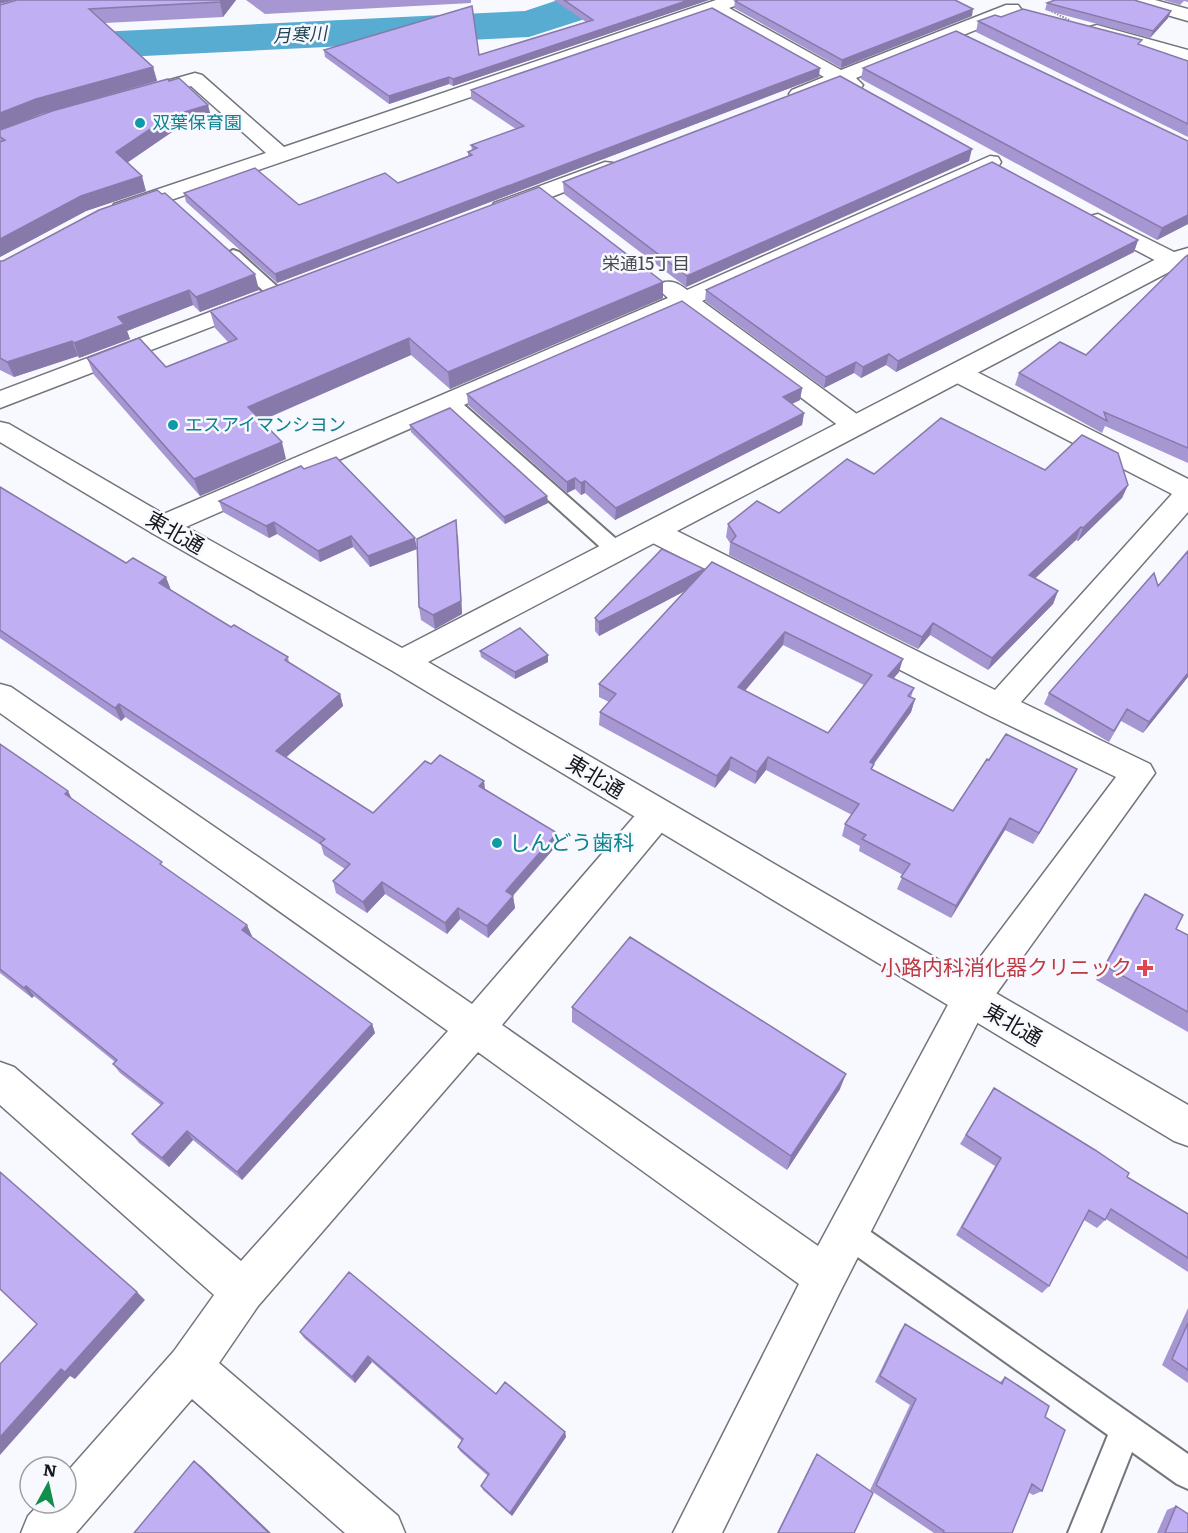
<svg xmlns="http://www.w3.org/2000/svg" width="1188" height="1533" font-family="Literata,'Noto Sans JP',serif">
  <style>
    .lines { fill: none; stroke-linecap: round; stroke-linejoin: round }
    .river { fill: #58abd1; fill-rule: evenodd }
    .service-casing { stroke: #73757c; stroke-width: 4 }
    .minor-casing { stroke: #73757c; stroke-width: 3 }
    .tertiary-casing { stroke: #73757c; stroke-width: 3 }
    .path { stroke: #85868a; stroke-width: 2; stroke-dasharray: 1.5 1.5; stroke-linecap: butt }
    .service { fill: #fff; fill-rule: evenodd }
    .minor { fill: #fff; fill-rule: evenodd }
    .tertiary { fill: #fff; fill-rule: evenodd }
    .wall { fill: #a696d1; fill-rule: evenodd }
    .shaded-wall { fill: #877aaa }
    .building { fill: #c1aff3; stroke: #877aaa; stroke-width: 1.5; fill-rule: evenodd }
    .culture-dot { fill: #0f9aa8; stroke: #f8f9fe; stroke-width: 2 }
    .health-dot { fill: #e0444e; stroke: #f8f9fe; stroke-width: 2 }
    .labels { text-anchor: middle; stroke-width: 5; stroke-linejoin: round; paint-order: stroke }
    .far-water-label { font-size: 18px; font-style: italic; fill: #1e4354; stroke: #f8f9fe }
    .far-culture-label { font-size: 18px; fill: #0d838f; stroke: #f8f9fe; text-anchor: start }
    .far-neighbourhood-label { font-size: 18px; fill: #47494f; stroke: #f8f9fe }
    .street-label { font-size: 21px; fill: #17181b; stroke: #f8f9fe }
    .culture-label { font-size: 21px; fill: #0d838f; stroke: #f8f9fe; text-anchor: start }
    .health-label { font-size: 21px; fill: #be3a42; stroke: #f8f9fe; text-anchor: end }
  </style>
  <rect width="100%" height="100%" fill="#f8f9fe"/>
  <g class="lines">
    <!-- river -->
    <path class="river" d="M558 0H622L616 9 529 37 103 58 0 89V60L99 32 525 11Z"/>
    <defs>
      <path id="service" d="M233 250 239 252 282 291 284 294 282 297H270L227 258 225 255Z
        M449 395 455 397 623 545 626 550 623 555 616 557 609 555 443 405 440 401 443 397Z
        M848 1219 858 1223 1188 1454V1489L1177 1484 1132 1452 1100 1533H1068L1108 1435 838 1243 834 1233 838 1223Z"/>
      <path id="minor" d="M716 0H743L740 4 729 8 841 70 1006 5H1018L1021 9 1018 13 856 78 863 85 860 89 853 91 839 85 806 98H792L789 94 792 90 824 77 712 14 130 214 122 216 114 214 111 209 114 204 266 153 191 86 141 100 134 98 131 94 134 90 195 73 202 75 284 147Z
        M1126 0H1155L1188 9V21L1129 4Z
        M1097 25 1188 50V62L1090 35 1088 31 1090 27Z
        M990 156 998 157 1001 162 998 167 702 301 865 420 869 426 865 432 856 434 847 432 683 309 172 533 162 536 152 533 148 526 152 519 668 298 657 288 661 283C672 280 678 283 687 290Z
        M605 162 613 163 616 168 613 173 510 213 502 215 494 213 491 208 494 203Z
        M1098 214 1180 255 1184 260 1180 265 1172 267 1164 265 1090 226 1087 221 1090 216Z
        M255 295 263 297 267 302 263 307 0 408V391Z
        M958 365 967 367 1188 479V512L1021 702 1150 764 1155 773 983 1012 840 1292 722 1533H673L799 1284 478 1052 258 1306 219 1363 398 1516 405 1533H345L192 1399 76 1533H21L28 1516 40 1503H66V1473L174 1351 214 1295 0 1105V1062L14 1067 241 1261 448 1031 0 713V684L11 687 472 1004 645 804 657 800 669 804 674 814 669 824 502 1025 818 1246 957 988 1116 777 988 715 643 538 639 531 643 524 653 521 663 524 995 690 1172 494 949 379 945 373 949 367Z"/>
      <path id="tertiary" d="M1188 248V262L428 662 1188 1105V1146L1174 1141 391 670 152 533 0 442V422L9 424 172 519 402 648 1164 255Z"/>
    </defs>
    <!-- service casing -->
    <use href="#service" class="service-casing"/>
    <!-- minor casing -->
    <use href="#minor" class="minor-casing"/>
    <!-- tertiary casing -->
    <use href="#tertiary" class="tertiary-casing"/>
    <!-- path -->
    <path class="path" d="M1049 10 1069 20"/>
    <!-- service -->
    <use href="#service" class="service"/>
    <!-- minor -->
    <use href="#minor" class="minor"/>
    <!-- tertiary -->
    <use href="#tertiary" class="tertiary"/>
  </g>
  <!-- wall -->
  <path class="wall" d="M236 0 223 17 105 23 153 67 157 81 41 114 9 127 212 120 172 132 128 162 146 191 86 211 0 257V5Z
    M246 0H471V3L265 14Z
    M554 0H709L453 86 449 84 389 104 325 57 324 50 479 55 586 22Z
    M1163 0H1188V2L1184 1 1180 5Z
    M735 1 972 16 841 68 734 8Z
    M1047 3 1171 11 1168 18 1150 38 1045 10Z
    M1001 17 1140 45 1188 61V137L976 32 978 21Z
    M863 68 1188 141V224L1157 240 861 79Z
    M819 77 277 283 186 202 184 193 299 205 398 183 468 156V152L472 150 471 145 516 129 471 99V90Z
    M969 161 686 287 564 194 563 182Z
    M1138 240 1134 252 896 372 886 365 861 378 854 373 824 388 705 301 706 290Z
    M1188 255V463L1105 426 1102 433 1015 385 1019 373 1086 355Z
    M0 261 259 290 200 312 193 305 127 331 130 339 79 358 78 356 14 377 0 370Z
    M663 282V298L450 389 411 355 261 421 286 459 200 496 94 375 87 358 166 367 228 342 215 328 210 311Z
    M802 388 800 400 792 404 804 413 802 425 615 520 585 493 581 495 575 489 567 493 468 405 467 394Z
    M410 425 547 496 548 503 505 524 411 432Z
    M304 469 417 549 370 567 353 547 320 562 277 534 269 538 223 512 219 501Z
    M1045 470 1128 485 1122 498 1078 541 1076 540 1035 578 1058 591 1053 604 988 670 930 635 918 649 729 555 730 543 726 537 728 524 779 513 874 474Z
    M0 487 231 627 288 657 289 663 340 694 343 706 286 757 373 813 431 764 484 781 485 789 557 833V845L513 896 515 908 488 938 460 919 447 934 385 894 367 913 336 893 333 881 345 869 324 855 321 845 125 717 121 721 0 638Z
    M458 534 462 614 435 629 421 620 419 607Z
    M1188 551V677L1143 733 1121 721 1109 742 1044 704 1049 693 1158 586Z
    M703 571 899 672 893 678 914 688 911 697 915 699 911 712 874 764 872 769 953 811 989 760 1077 769 1071 781 1033 844 1005 830 951 918 897 889 903 875 859 851 860 846 842 836 845 824 852 815 766 770 755 784 729 770 715 788 599 725 600 712 609 702 599 697V684L685 591 599 636 595 631V618ZM783 645 864 685 828 733 745 691Z
    M480 651 548 655V662L515 679 481 657Z
    M0 744 72 800 165 868 252 936 251 937 372 1024 375 1033 242 1180 193 1140 169 1167 139 1143 132 1134 161 1105 120 1073 113 1064 115 1062 34 996 32 998 0 973Z
    M1145 894 1176 929 1188 935V1032L1096 980 1135 909Z
    M572 1007 840 1089 787 1170 572 1022Z
    M994 1088 1127 1177 1188 1214V1272L1106 1219 1097 1228 1084 1220 1049 1286 1042 1293 956 1235 995 1166 960 1144Z
    M1188 1308V1383L1162 1365Z
    M905 1324 999 1383 1005 1377 1045 1417 1042 1491 1033 1495 1028 1492 1012 1533H934L870 1490 910 1405 875 1382 900 1331Z
    M300 1332 496 1394 565 1432 566 1437 512 1516 483 1490 481 1486 488 1476 460 1451 458 1447 462 1441 372 1362 355 1383 304 1338Z
    M817 1454 854 1533H777L813 1460Z
    M1176 1506 1188 1533H1157L1167 1510Z"/>
  <!-- shaded-wall -->
  <path class="shaded-wall" d="M0 0H15L0 4Z
    M222 0H236L223 17 220 2Z
    M689 0H709L453 86V79Z
    M973 9 972 16 841 68 842 60Z
    M1171 11 1168 18 1150 38 1153 31Z
    M153 67 157 81 41 114 0 131V113L36 99Z
    M820 68 819 77 277 283 275 274Z
    M449 77V84L389 104V96Z
    M208 105 212 120 172 132 121 167 116 152 168 117Z
    M972 149 969 161 686 287 687 276Z
    M142 176 146 191 86 211 0 257V239L81 196Z
    M1188 215V224L1157 240 1162 228Z
    M1138 240 1134 252 896 372 898 361Z
    M255 274 259 290 200 312 196 297Z
    M663 282V298L450 389 448 372Z
    M189 290 193 305 127 331 130 339 79 358 74 343 118 317Z
    M409 338 411 355 253 424 248 407Z
    M72 341 78 356 14 377 7 362Z
    M889 354 886 365 861 378 863 367Z
    M856 362 854 373 824 388 826 377Z
    M802 388 800 400 781 409 783 397Z
    M804 413 802 425 615 520 616 508Z
    M282 442 286 459 200 496 194 479Z
    M575 478V489L567 493V482Z
    M585 481V493L581 495V483Z
    M1128 485 1122 498 1078 541 1083 528Z
    M547 496 548 503 505 524 504 517Z
    M456 520 462 614 435 629 433 615Z
    M274 522 277 534 269 538 266 526Z
    M1081 527 1076 540 1025 588 1029 575Z
    M351 536 353 547 320 562 318 551Z
    M415 538 417 549 370 567 368 556Z
    M704 569 702 582 599 636V622Z
    M166 577 171 590 159 583Z
    M1058 591 1053 604 988 670 992 658Z
    M933 623 930 635 918 649 922 637Z
    M785 632 783 645 737 700 738 687Z
    M548 655V662L515 679V672Z
    M903 659 899 672 885 689 888 676Z
    M1188 673V677L1143 733 1149 722Z
    M340 694 343 706 280 763 276 751Z
    M915 699 911 712 866 774 870 762Z
    M119 704 125 717 121 721 115 708Z
    M731 757 729 770 715 788 717 776Z
    M768 757 766 770 755 784 757 772Z
    M1077 769 1071 781 1033 844 1039 833Z
    M484 781 485 793 479 786Z
    M68 791 74 803 65 794Z
    M1010 818 1005 830 951 918 956 906Z
    M557 833V845L507 902 506 891Z
    M382 882 385 894 367 913 363 902Z
    M513 896 515 908 488 938 487 926Z
    M458 908 460 919 447 934 445 923Z
    M247 925 252 936 247 941 242 930Z
    M26 986 34 996 32 998 24 988Z
    M372 1024 375 1033 242 1180 237 1172Z
    M846 1074 840 1089 787 1170 791 1156Z
    M187 1131 193 1140 169 1167 162 1158Z
    M137 1292 145 1300 75 1379 70 1376 0 1455V1437L61 1369Z
    M368 1356 372 1362 355 1383 352 1377Z
    M565 1432 566 1437 512 1516 510 1513Z
    M194 1461 201 1466 271 1533H269Z"/>
  <!-- building -->
  <path class="building" d="M17 0H222L220 2 89 9 153 67 36 99 0 113V5Z
    M564 0H689L453 79 449 77 389 96 324 50 472 6 479 55 593 20Z
    M738 0H955L973 9 842 60 735 1Z
    M1055 0H1134L1171 11 1153 31 1047 3Z
    M712 8 820 68 275 274 184 193 255 168 299 205 385 173 398 183 472 155 468 152 477 148 471 145 524 126 471 90Z
    M1023 9 1142 40 1138 44 1188 61V124L978 21 995 15 1001 17Z
    M956 31 1188 141V215L1162 228 863 68Z
    M840 76 972 149 687 276 563 182Z
    M179 78 208 105 168 117 116 152 142 176 81 196 0 239V142L5 140 0 137V130L52 111 168 79 169 81Z
    M992 162 1138 240 898 361 889 354 863 367 856 362 826 377 706 290Z
    M539 187 663 282 448 372 409 338 248 407 282 442 194 479 87 358 139 338 166 367 237 339 210 311Z
    M157 190 162 194 165 193 255 274 196 297 189 290 118 317 124 324 74 343 72 341 7 362 0 358V261H3L99 210Z
    M1188 255V448L1104 412 1107 421 1019 373 1060 342 1086 355 1185 257Z
    M682 301 802 388 783 397 804 413 616 508 585 481 581 483 575 478 567 482 467 394Z
    M450 408 547 496 504 517 410 425Z
    M941 418 1045 470 1082 435 1118 453 1128 485 1083 528 1081 527 1029 575 1058 591 992 658 933 623 922 637 731 542 736 536 728 524 757 501 779 513 847 459 874 474Z
    M336 457 415 538 368 556 351 536 318 551 274 522 266 526 219 501 301 466 304 469Z
    M0 487 126 563 133 558 166 577 159 583 231 627 234 625 288 657 285 660 340 694 276 751 373 813 425 761 431 764 440 755 484 781 479 786 557 833 506 891 513 896 487 926 458 908 445 923 382 882 363 902 333 881 350 864 320 843 325 839 119 704 115 708 0 630Z
    M456 520 461 601 433 615 419 607 417 539Z
    M662 549 704 569 599 622 595 618Z
    M1188 551V673L1149 722 1127 709 1114 731 1049 693 1154 573 1158 586Z
    M712 562 903 659 888 676 914 688 908 696 915 699 870 762 874 764 871 769 953 811 987 759 989 760 1006 734 1077 769 1039 833 1010 818 956 906 901 877 910 864 862 839 866 835 845 824 859 804 768 757 757 772 731 757 717 776 600 712 616 694 599 684ZM785 632 872 675 828 733 738 687Z
    M520 628 548 655 515 672 480 651Z
    M0 744 68 791 65 794 162 862 160 864 247 925 242 930 372 1024 237 1172 187 1131 162 1158 132 1134 163 1103 113 1064 117 1060 26 986 24 988 0 969Z
    M1145 894 1183 915 1176 929 1188 935V1012L1105 966Z
    M630 937 846 1074 791 1156 572 1007Z
    M994 1088 1095 1150 1129 1173 1127 1177 1188 1214V1258L1111 1209 1105 1220 1089 1210 1049 1286 962 1227 1001 1158 966 1135Z
    M0 1172 137 1292 65 1372 61 1369 0 1437V1364L37 1324 0 1289Z
    M349 1272 496 1394 505 1382 565 1432 510 1513 481 1486 489 1474 458 1447 463 1439 368 1356 352 1377 300 1332Z
    M1188 1323V1370L1172 1359Z
    M905 1324 1002 1384 1005 1377 1049 1406 1045 1417 1065 1430 1042 1491 1032 1484 1012 1533H943L944 1531 876 1485 916 1399 880 1376Z
    M817 1454 873 1493 854 1533H778Z
    M194 1461 269 1533H134Z
    M1176 1506 1188 1514V1533H1165Z"/>
  <!-- markers -->
  <g class="culture-dot">
    <circle cx="140" cy="123" r="6"/>
    <circle cx="173" cy="425" r="6"/>
    <circle cx="497" cy="843" r="6"/>
  </g>
  <path class="health-dot" d="M1142 959h6v6h6v6h-6v6h-6v-6h-6v-6h6z"/>
  <g class="labels">
    <!-- far-water labels -->
    <g class="far-water-label">
      <text transform="translate(300 35) rotate(-3)" y="6">月寒川</text>
    </g>
    <!-- far-culture labels -->
    <g class="far-culture-label">
      <text x="152" y="129">双葉保育園</text>
      <text x="185" y="431">エスアイマンシヨン</text>
    </g>
    <!-- far-neighbourhood labels -->
    <g class="far-neighbourhood-label">
      <text x="646" y="270">栄通15丁目</text>
    </g>
    <!-- street labels -->
    <g class="street-label">
      <text transform="translate(175 533) rotate(30)" y="7">東北通</text>
      <text transform="translate(595 777) rotate(31)" y="7">東北通</text>
      <text transform="translate(1013 1025) rotate(30)" y="7">東北通</text>
    </g>
    <!-- culture labels -->
    <g class="culture-label">
      <text x="509" y="850">しんどう歯科</text>
    </g>
    <!-- health labels -->
    <g class="health-label">
      <text x="1132" y="975">小路内科消化器クリニック</text>
    </g>
  </g>
  <!-- north arrow -->
  <g transform="translate(48 1485) rotate(8)"><circle r="28" fill="#f8f9fe" stroke="#9e9fa3" stroke-width="1.5"/>
  <path d="M0-4.5L10 22L0 15L-10 22Z" fill="#108e4a"/>
  <text y="-9" font-size="16" font-weight="bold" text-anchor="middle" fill="#17181b">N</text>
  </g>
</svg>
